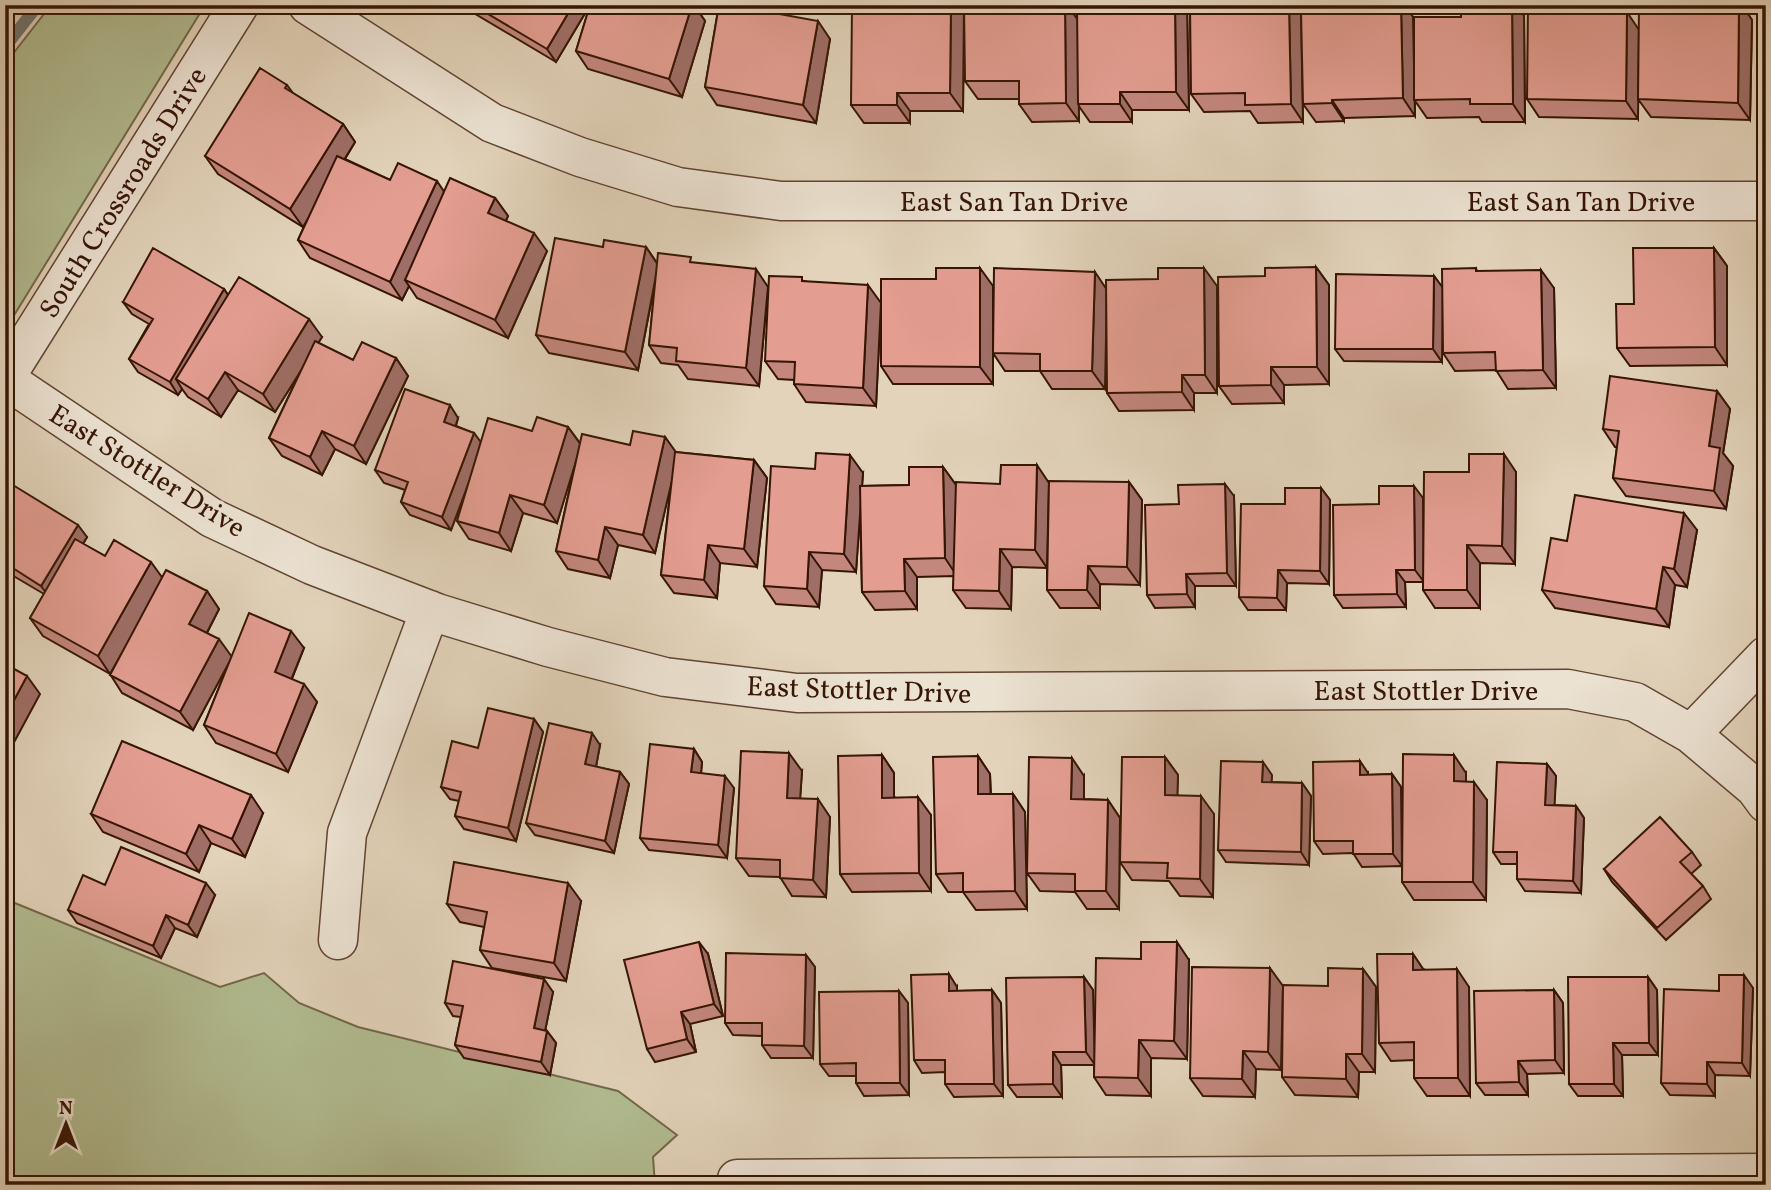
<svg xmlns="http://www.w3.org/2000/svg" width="1771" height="1190" font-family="Vollkorn,serif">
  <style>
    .green { fill: #b2bc91; stroke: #74684a; stroke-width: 2 }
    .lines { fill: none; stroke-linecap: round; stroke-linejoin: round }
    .stream { stroke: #717671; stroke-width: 12 }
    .street-casing { stroke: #614432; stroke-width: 41 }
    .street { stroke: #ece2d2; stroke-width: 38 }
    .wall { fill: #c3877d; stroke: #361504; stroke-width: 2 }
    .shaded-wall { fill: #9f6e66; stroke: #361504; stroke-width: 2 }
    .building { fill: #e39d91; stroke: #361504; stroke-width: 2 }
    .labels { text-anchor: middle; stroke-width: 7; stroke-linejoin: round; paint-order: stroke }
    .street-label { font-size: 28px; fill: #361504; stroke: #ece2d2 }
  </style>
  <rect width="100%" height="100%" fill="#e2d3ba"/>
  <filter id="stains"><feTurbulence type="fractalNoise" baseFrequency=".00286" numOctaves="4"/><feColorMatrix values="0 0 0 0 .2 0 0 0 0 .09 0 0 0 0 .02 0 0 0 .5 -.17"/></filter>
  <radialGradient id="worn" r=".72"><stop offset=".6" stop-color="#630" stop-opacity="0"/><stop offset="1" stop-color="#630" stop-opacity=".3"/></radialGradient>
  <!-- green -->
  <path class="green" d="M51 5H205L5 330V64Z
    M5 899 220 987 264 973 299 1003 358 1027 618 1091 677 1135 653 1157 655 1185H5Z"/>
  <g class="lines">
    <!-- stream -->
    <path class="stream" d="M5 47 38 5"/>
    <defs>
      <path id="street" d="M308 5 492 123 580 157 678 187 781 201H1766
        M5 378 239 5
        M5 379 212 518 312 565 437 613 548 647 665 677 797 693 1568 689 1635 702 1691 734
        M1766 656 1691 734 1755 788 1766 803
        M338 940 347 833 430 610
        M737 1179 1766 1173"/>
    </defs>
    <!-- street casing -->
    <use href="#street" class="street-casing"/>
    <!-- street -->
    <use href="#street" class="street"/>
  </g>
  <!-- wall -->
  <path class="wall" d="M468 5H590L556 62 472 12Z
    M590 5H694L705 21 682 97 588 69 576 51Z
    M719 5H779L784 13 783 15 830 39 816 123 717 105 705 87Z
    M964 5 963 111H910V123H864L851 105Z
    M1077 5H1187L1189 110H1132V122H1090L1078 105 1079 121 1032 122 1019 104V99H978L965 81 1077 20Z
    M1190 5H1298L1301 11 1347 10V5H1405L1413 17 1414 54 1524 16 1525 122H1482L1479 117 1427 118 1415 101V116L1344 118V121L1316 122 1303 104 1302 72 1303 122 1258 123 1250 111 1204 112 1191 94Z
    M1571 5 1575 11 1639 29V5H1742L1752 20 1750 120 1651 117 1638 99V119L1539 117 1527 99Z
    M287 85 293 93 343 124 355 142 345 159 390 180 444 192 495 198 508 216 506 221 547 251 508 338 417 298 409 286 402 300 310 258 298 240 306 222 303 227 218 174 205 156Z
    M603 247H646L657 263H695L768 287 759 386 688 379 678 365 661 363 649 345 655 283 638 370 549 353 536 335Z
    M1714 248 1727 266V365L1630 366 1617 348 1634 304Z
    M1316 267 1329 285V384L1284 385V403L1232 404 1219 386 1265 276Z
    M1476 268 1477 271 1554 288 1556 388 1508 389 1496 370 1455 371 1443 353 1442 318V362L1344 361 1335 349 1434 276 1442 287Z
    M936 279 993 286V384H893L881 366Z
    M804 281 881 303 876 406 806 402 794 384V380L778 379 765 361Z
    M1217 286V393H1194V410L1119 411 1107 393 1106 338 1105 389H1052L1040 371H1005L993 353 1106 287Z
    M224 289 228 295 322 337 318 343 353 360 396 358 408 376 366 464 335 449 322 475 282 456 269 438 300 372 275 412 238 390 221 417 188 397 182 389 178 395 138 372 129 359 149 324 132 314 123 302Z
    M1717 391 1730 409 1723 453 1733 466 1726 509 1626 496 1613 478 1617 447H1615L1603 429Z
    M458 418 456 426 474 433 480 442 532 431 568 427 580 443 630 445 665 437 675 452 754 460 767 478 757 567 720 563 717 598 674 593 661 575 671 483 655 553 618 545 610 578 568 569 556 551 576 459 557 523 523 513 511 551 469 539 457 521 467 488 451 530 410 515 401 502 405 490 384 483 375 470Z
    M943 467 956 485 1129 482 1142 500 1140 585 1100 584V608H1060L1047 590V568L1012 567 1011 609 966 608 953 590 954 576 917 577V609L875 610 862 592 860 510 856 572 822 570 819 607 776 604 764 586 863 473 862 486 909 485Z
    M1469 472H1516L1515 564 1480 563V608H1435L1423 590V582H1405L1406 607 1343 608 1334 595 1379 504 1423 498V537Z
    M5 486 87 537 83 544 105 556 162 577 207 591 219 609 207 633 231 657 304 648 292 679 317 702 288 772 216 743 204 725 229 662 193 730 122 693 110 674 43 636 30 618 44 594 5 571Z
    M1321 488 1330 500 1329 584 1287 583 1286 610H1248L1239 597Z
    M1234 496 1236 586H1195V607L1155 608 1147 595Z
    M1697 530 1687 587 1675 585 1669 627 1555 608 1542 590 1567 541Z
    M534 719 543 732 516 841 464 829 455 816 459 801 450 799 441 787 478 748Z
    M600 745 596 767 620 772 629 784 614 853 535 835 526 823Z
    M694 749 702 762 701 773 734 788 727 858 649 850 640 838Z
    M882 755 894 773V797L931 815V891L852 892 840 874Z
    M978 756 990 774 991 794H1013L1025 812 1027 909 976 910 963 892H948L936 874Z
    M1165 757 1178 775 1177 795 1214 814 1213 897 1180 896 1169 881 1132 880 1120 862Z
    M1547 764 1556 776 1554 805 1576 806 1584 818 1581 893 1525 891 1517 879V864H1501L1493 852Z
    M802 771 800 798 830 817 826 897 792 896 780 877 749 876 736 858Z
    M1368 773V775L1392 774 1401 787 1402 854 1466 773V782L1487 800 1486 900H1414L1402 882V866L1362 867 1353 853 1323 854 1314 841Z
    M1272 775 1271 782 1302 783 1311 796 1309 865 1226 862 1218 850Z
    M1084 776V799L1108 800 1120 818 1119 909H1087L1075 892 1040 891 1027 873Z
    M263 813 245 857 211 843 199 872 103 832 91 814Z
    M1692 852 1701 865 1691 874 1703 886 1711 899 1666 940 1612 882 1604 869Z
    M105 885 215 895 197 937 175 928 161 958 77 923 68 910Z
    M581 901 566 981 492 968 480 950 484 927 460 922 447 904Z
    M708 954 723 1016 690 1024 696 1052 655 1062 647 1049Z
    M1413 954 1423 969 1469 987 1470 1096H1427L1414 1078V1060L1391 1061 1379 1043Z
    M806 955 815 967 813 1058H771L762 1045V1036L733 1035 725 1023Z
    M1189 960 1187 1059 1151 1058V1096L1106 1095 1094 1077V1065H1061L1062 1097H1017L1008 1085 1084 977 1093 990 1094 1047Z
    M1363 969 1376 987 1375 1072H1359L1358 1097 1295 1095 1282 1077 1328 986Z
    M1648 977 1657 990 1658 1055H1622L1623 1096H1578L1569 1084Z
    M1283 986 1281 1070 1256 1069 1255 1097 1203 1096 1190 1078Z
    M957 987V991L992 990 1001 1003 1003 1096 954 1097 945 1084V1072L922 1073 914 1060Z
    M1753 988 1750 1076 1715 1075V1096L1670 1095 1661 1083 1719 991Z
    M1554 990 1563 1003 1564 1073 1527 1074 1528 1095H1485L1476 1083Z
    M899 991 908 1003 909 1095 864 1096 856 1083V1076H829L820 1064Z
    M553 992 545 1031H547L556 1043 550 1075 464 1058 455 1045 461 1017 453 1016 445 1003Z"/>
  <!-- shaded-wall -->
  <path class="shaded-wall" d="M573 5H590L556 62 547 49Z
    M692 5H694L705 21 682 97 669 79Z
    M769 5H779L784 13 781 30 768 12Z
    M951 5H964L963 111 950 93Z
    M1065 5H1067L1078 20 1079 121 1066 103Z
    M1175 5H1187L1189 110 1176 92Z
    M1289 5H1298L1301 11 1303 122 1291 104Z
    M1401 5H1405L1413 17 1415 116 1403 98Z
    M1512 5H1517L1524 16 1525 122 1513 104Z
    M1739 5H1742L1752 20 1750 120 1738 103Z
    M1627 12 1639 30 1638 119 1626 101Z
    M818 21 830 39 816 123 803 105Z
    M1120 92 1132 110V122L1120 104Z
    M897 93 910 111V123L897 105Z
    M1332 100 1344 118V121L1332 103Z
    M343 124 355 142 303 227 290 209Z
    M437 181 449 199 405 280 409 286 402 300 390 282Z
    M495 198 508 216 501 231 488 213Z
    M534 233 547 251 508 338 495 320Z
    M646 247 658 265 638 370 625 352Z
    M1714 248 1727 266V365L1715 347Z
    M1316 267 1329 285V384L1317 367Z
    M980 268 993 286V384L980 367Z
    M1204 268 1217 286V393L1205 375Z
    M756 269 768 287 759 386 746 368Z
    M1541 270 1554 288 1556 388 1543 370Z
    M1095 272 1107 290 1105 389 1092 371Z
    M1434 276 1443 288 1442 362 1433 349Z
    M868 285 881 303 876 406 863 388Z
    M224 289 232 301 176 379 182 389 178 395 170 382Z
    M309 319 322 337 275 412 263 394Z
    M396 358 408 376 366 464 354 446Z
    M1271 367 1284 385V403L1271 385Z
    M225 372 238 390 221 417 208 399Z
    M1182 375 1194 393V410L1182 392Z
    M1717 391 1730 409 1723 453 1733 466 1726 509 1714 491 1709 446Z
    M450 405 458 418 453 434 444 422Z
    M568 427 581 445 557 523 544 505Z
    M322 431 335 449 322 475 310 457Z
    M474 433 483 445 451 530 442 517Z
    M665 437 678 455 655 553 643 535Z
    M1504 454 1516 472 1515 564 1502 546Z
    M850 455 863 473 856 572 844 554Z
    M754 460 767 478 757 567 744 549Z
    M1037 465 1049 483 1047 568 1035 550Z
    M943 467 956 485 957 576 945 558Z
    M1129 482 1142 500 1140 585 1127 567Z
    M1225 484 1234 496 1236 586 1227 573Z
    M1414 486 1423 498 1424 582 1415 570Z
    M1321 488 1330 500 1329 584 1320 571Z
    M510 495 523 513 511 551 499 533Z
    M1684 513 1697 530 1687 587 1674 569Z
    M78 525 87 537 50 598 41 586Z
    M605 527 618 545 610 578 598 560Z
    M708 545 720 563 717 598 704 580Z
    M1467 545 1480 563V608L1467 590Z
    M1000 549 1012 567 1011 609 999 591Z
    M809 552 822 570 819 607 807 589Z
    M904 559 917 577V609L905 591Z
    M151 562 164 580 110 674 98 656Z
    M1088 566 1100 584V608L1087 590Z
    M1663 567 1675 585 1669 627 1656 609Z
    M1278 570 1287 583 1286 610 1277 598Z
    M1396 570 1405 582 1406 607 1397 594Z
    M1186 574 1195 586V607L1187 594Z
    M207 591 219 609 202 642 189 624Z
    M291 631 304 648 287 690 275 672Z
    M219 639 232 657 193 730 180 712Z
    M27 676 40 694 5 759V717Z
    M304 684 317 702 288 772 276 754Z
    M534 719 543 732 516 841 508 828Z
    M592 733 600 745 594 777 585 764Z
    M694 749 702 762 700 785 691 772Z
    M789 753 802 771 799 816 787 798Z
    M882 755 894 773V816L882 798Z
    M1454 755 1466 773V799L1454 781Z
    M978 756 990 774 991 812 978 794Z
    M1165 757 1178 775 1177 813 1165 795Z
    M1072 758 1084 776V817L1071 799Z
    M1360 761 1368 773 1369 788 1360 775Z
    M1263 762 1272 775 1271 794 1262 782Z
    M1547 764 1556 776 1554 817 1545 805Z
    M620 772 629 784 614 853 605 841Z
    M1392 774 1401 787 1402 866 1393 854Z
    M725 776 734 788 727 858 718 845Z
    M1474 782 1487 800 1486 900 1473 882Z
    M1302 783 1311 796 1309 865 1301 852Z
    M1013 794 1025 812 1027 909 1015 891Z
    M251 795 263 813 245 857 232 839Z
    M1201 796 1214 814 1213 897 1200 879Z
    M918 797 931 815V891L919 873Z
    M818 799 830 817 826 897 813 880Z
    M1108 800 1120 818 1119 909 1106 891Z
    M1576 806 1584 818 1581 893 1573 881Z
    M199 825 211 843 199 872 186 854Z
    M206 883 215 895 197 937 188 925Z
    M568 883 581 901 566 981 554 963Z
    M166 915 175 928 161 958 153 946Z
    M699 942 708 954 723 1016 714 1004Z
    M1177 942 1189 960 1187 1059 1174 1041Z
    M1413 954 1425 972 1413 970Z
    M806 955 815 967 813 1058 804 1046Z
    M1270 968 1283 986 1281 1070 1268 1052Z
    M1363 969 1376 987 1375 1072 1362 1054Z
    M1457 969 1469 987 1470 1096 1458 1078Z
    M949 974 957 987V1003L949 991Z
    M1744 975 1753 988 1750 1076 1742 1063Z
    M1084 977 1093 990 1095 1065 1086 1052Z
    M1648 977 1657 990 1658 1055 1649 1043Z
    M544 979 553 992 543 1041 534 1028Z
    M992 990 1001 1003 1003 1096 994 1084Z
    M1554 990 1563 1003 1564 1073 1555 1060Z
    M899 991 908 1003 909 1095 900 1083Z
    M681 1012 690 1024 696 1052 687 1039Z
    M547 1031 556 1043 550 1075 541 1062Z
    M1139 1040 1151 1058V1096L1138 1078Z
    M1613 1043 1622 1055 1623 1096 1614 1084Z
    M1243 1051 1256 1069 1255 1097 1242 1079Z
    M1053 1052 1061 1065 1062 1097 1053 1084Z
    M1346 1054 1359 1072 1358 1097 1346 1079Z
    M1518 1061 1527 1074 1528 1095 1519 1082Z
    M1707 1062 1715 1075V1096L1707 1084Z"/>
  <!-- building -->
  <path class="building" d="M473 5H573L547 49Z
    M590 5H692L669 79 576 51Z
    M719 5H769L768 12 818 21 803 105 705 87Z
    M852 5H951L950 93H897V105H851Z
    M964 5H1065L1066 103 1019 104V81H965Z
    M1077 5H1175L1176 92H1120V104H1078Z
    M1190 5H1289L1291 104 1245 105V93L1191 94Z
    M1347 5H1401L1403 98 1332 100V103L1303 104 1301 11 1347 10Z
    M1461 5H1512L1513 104H1470V99L1414 100V17H1461Z
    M1528 5H1570V11L1627 12 1626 101 1527 99Z
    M1639 5H1739L1738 103 1638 99Z
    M260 68 287 85 285 88 343 124 290 209 205 156Z
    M337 156 390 180 398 163 437 181 390 282 298 240Z
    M450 178 495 198 488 213 534 233 495 320 405 280Z
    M555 238 603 247 604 240 646 247 625 352 536 335Z
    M153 248 224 289 170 382 129 359 153 319 123 302Z
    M1633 248H1714L1715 347 1617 348 1616 304H1634Z
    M658 253 691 257 690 262 756 269 746 368 676 361 677 348 649 345Z
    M1316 267 1317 367H1271V385L1219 386 1218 277 1265 276V268Z
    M936 268H980V367L881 366V279H936Z
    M994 268 1095 272 1092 371H1040V354L993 353Z
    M1158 268H1204L1205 375H1182V392L1107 393 1106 280 1158 279Z
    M1476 268V271L1541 270 1543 370 1496 371 1495 352 1443 353 1442 269Z
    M1336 274 1434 276 1433 349H1335Z
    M769 276 802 277V281L868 285 863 388 794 384 795 362 765 361Z
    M239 277 309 319 263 394 225 372 208 399 176 379Z
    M315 341 353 360 362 342 396 358 354 446 322 431 310 457 269 438Z
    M1610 376 1717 391 1709 446 1720 448 1714 491 1613 478 1619 431 1603 429Z
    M405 389 450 405 444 422 474 433 442 517 401 502 408 482 375 470Z
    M537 417 568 427 544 505 510 495 499 533 457 521 488 418 532 431Z
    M633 431 665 437 643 535 605 527 598 560 556 551 582 434 630 445Z
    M675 452 754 460 744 549 708 545 704 580 661 575Z
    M816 453 850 455 844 554 809 552 807 589 764 586 771 466 815 469Z
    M1469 454H1504L1502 546 1467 545V590H1423L1424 472H1469Z
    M1001 465H1037L1035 550 1000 549 999 591 953 590 956 482 1000 484Z
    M909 467H943L945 558 904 559 905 591 862 592 860 486 909 485Z
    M1049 481 1129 482 1127 567 1088 566 1087 590H1047Z
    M8 482 78 525 41 586 5 563V486Z
    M1225 484 1227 573 1186 574 1187 594 1147 595 1145 505 1179 504 1178 485Z
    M1379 486H1414L1415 570H1396L1397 594 1334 595 1333 505 1379 504Z
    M1285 488H1321L1320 571 1278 570 1277 598 1239 597 1241 504H1285Z
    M1575 495 1684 513 1674 569 1663 567 1656 609 1542 590 1551 538 1567 541Z
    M75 539 105 556 114 540 151 562 98 656 30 618Z
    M166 570 207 591 189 624 219 639 180 712 110 675Z
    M249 613 291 631 275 672 304 684 276 754 204 725Z
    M5 664 27 676 5 717Z
    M488 708 534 719 508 828 455 816 461 792 441 787 452 741 478 748Z
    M549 723 592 733 585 764 620 772 605 841 526 823Z
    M122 741 251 795 232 839 199 825 186 854 91 814Z
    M650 744 694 749 691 772 725 776 718 845 640 838Z
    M741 751 789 753 787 798 818 799 813 880 780 878V860L736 858Z
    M1403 754 1454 755V781L1474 782 1473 882H1402Z
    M882 755V798L918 797 919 873 840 874 838 756Z
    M978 756V794H1013L1015 891 963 892V873L936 874 933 757Z
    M1029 757 1072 758 1071 799 1108 800 1106 891H1075V874L1027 873Z
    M1122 757H1165V795L1201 796 1200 879 1167 878 1168 863 1120 862Z
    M1221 761 1263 762 1262 782 1302 783 1301 852 1218 850Z
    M1360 761V775L1392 774 1393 854H1353V841H1314L1313 762Z
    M1497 762 1547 764 1545 805 1576 806 1573 881 1517 879V852H1493Z
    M1660 817 1692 852 1680 862 1703 886 1657 928 1604 869Z
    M121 847 206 883 188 925 166 915 153 946 68 910 83 875 105 885Z
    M454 862 568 883 554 963 480 950 487 912 447 904Z
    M699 942 714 1004 681 1012 687 1039 647 1049 624 960Z
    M1141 942H1177L1174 1041 1139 1040 1138 1078 1094 1077 1096 958 1141 959Z
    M726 953 806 955 804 1046 762 1045V1023H725Z
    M1377 954H1413V970L1457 969 1458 1078H1414V1042L1379 1043Z
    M453 961 544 979 534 1028 547 1031 541 1062 455 1045 463 1006 445 1003Z
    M1192 967 1270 968 1268 1052 1243 1051 1242 1079 1190 1078Z
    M1328 968 1363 969 1362 1054H1346V1079L1282 1077 1283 985 1328 986Z
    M949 974V991L992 990 994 1084H945V1060H914L911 975Z
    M1719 975H1744L1742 1063 1707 1062V1084L1661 1083 1664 989 1719 991Z
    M1084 977 1086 1052H1053V1084L1008 1085 1006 978Z
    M1568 977H1648L1649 1043H1613L1614 1084H1569Z
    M1554 990 1555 1060 1518 1061 1519 1082 1476 1083 1474 991Z
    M899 991 900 1083H856V1063L820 1064 819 992Z"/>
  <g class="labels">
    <!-- street labels -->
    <g class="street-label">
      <text transform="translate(122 192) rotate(-58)" y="10">South Crossroads Drive</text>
      <text x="1014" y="211">East San Tan Drive</text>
      <text x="1581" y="211">East San Tan Drive</text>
      <text transform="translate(148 470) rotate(32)" y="10">East Stottler Drive</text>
      <text transform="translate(859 689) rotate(2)" y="10">East Stottler Drive</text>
      <text x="1426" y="700">East Stottler Drive</text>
    </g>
  </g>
  <!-- margin -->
  <rect width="1771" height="1190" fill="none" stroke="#e2d3ba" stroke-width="28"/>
  <rect x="7" y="7" width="1757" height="1176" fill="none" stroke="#361504" stroke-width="3.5"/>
  <rect x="14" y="14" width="1743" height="1162" fill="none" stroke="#361504" stroke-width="2"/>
  <!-- north arrow -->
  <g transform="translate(66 1124)" stroke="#ece2d2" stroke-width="5" paint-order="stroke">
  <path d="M0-5L12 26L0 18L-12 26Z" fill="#361504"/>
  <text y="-10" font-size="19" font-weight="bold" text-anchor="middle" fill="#361504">N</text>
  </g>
  <rect width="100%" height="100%" filter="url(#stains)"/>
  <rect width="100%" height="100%" fill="url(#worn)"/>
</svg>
